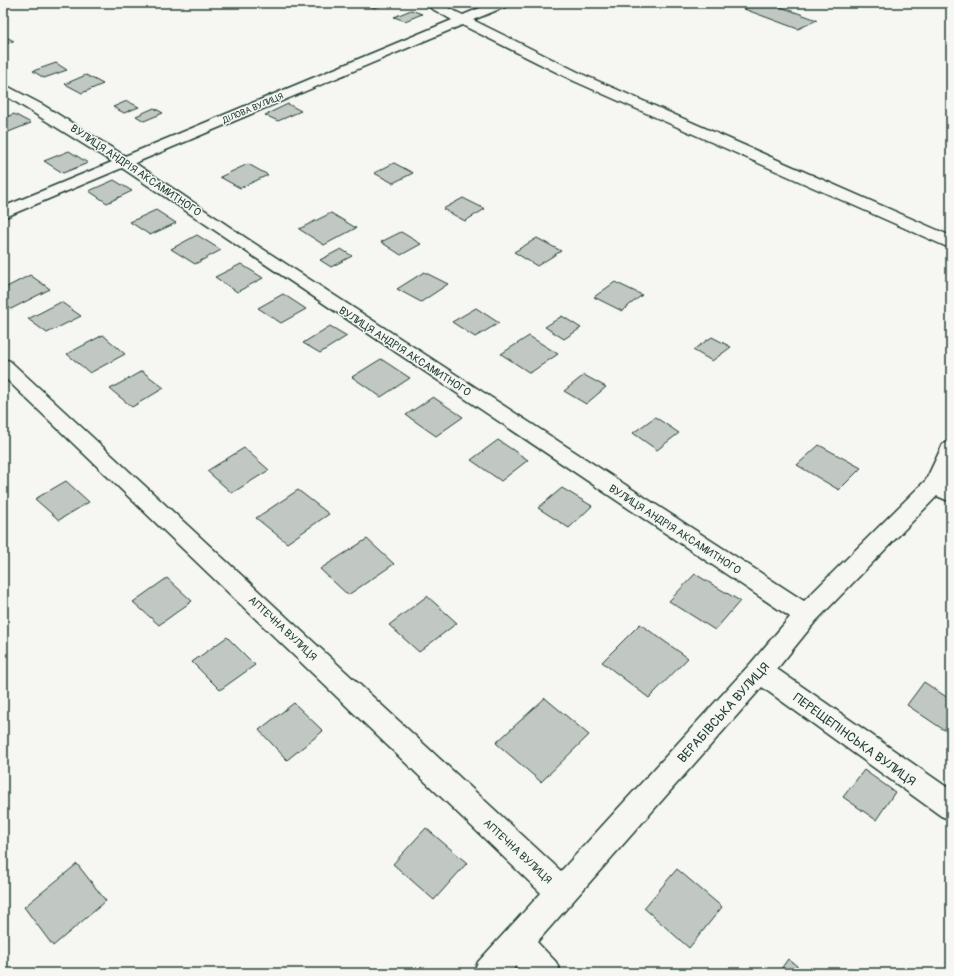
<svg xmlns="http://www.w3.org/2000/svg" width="954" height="976" font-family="Pangolin,sans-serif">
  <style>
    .building { fill: #c1c8c3; stroke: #1f3d34 }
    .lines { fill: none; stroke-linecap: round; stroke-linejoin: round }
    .street-casing { stroke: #1f3d34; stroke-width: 3 }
    .street { fill: #f6f6f2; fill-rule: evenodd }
    .labels { text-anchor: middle; stroke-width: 3; stroke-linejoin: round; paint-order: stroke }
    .far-street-label { font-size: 9px; fill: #1f3d34; stroke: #f6f6f2 }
    .street-label { font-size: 11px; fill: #1f3d34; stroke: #f6f6f2 }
    .near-street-label { font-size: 13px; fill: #1f3d34; stroke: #f6f6f2 }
  </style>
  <rect width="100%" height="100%" fill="#f6f6f2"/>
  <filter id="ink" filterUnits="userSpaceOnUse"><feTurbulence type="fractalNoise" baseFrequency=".025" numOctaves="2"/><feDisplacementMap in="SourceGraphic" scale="8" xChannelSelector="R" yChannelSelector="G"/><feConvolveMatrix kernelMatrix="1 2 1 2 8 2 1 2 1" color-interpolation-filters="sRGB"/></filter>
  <g filter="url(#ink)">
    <!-- building -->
    <path class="building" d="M366 3H388L375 8 364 4Z
      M757 3H770L817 20 798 29 744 9Z
      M411 10 422 14 405 21 394 17Z
      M6 37 14 41 3 45V38Z
      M56 63 67 70 44 78 33 71Z
      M86 75 103 84 82 93 65 84Z
      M127 101 139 107 124 113 113 107Z
      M288 104 301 111 278 121 265 115Z
      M154 108 163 113 144 121 136 116Z
      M14 114 31 123 6 133 3 131V118Z
      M69 151 88 163 63 173 44 161Z
      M394 163 413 173 393 183 374 173Z
      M248 164 268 175 240 188 220 177Z
      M114 180 132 191 107 203 89 191Z
      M463 198 485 209 465 221 443 209Z
      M156 210 176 223 150 235 130 222Z
      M331 213 356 228 324 245 299 229Z
      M401 232 421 244 401 255 381 242Z
      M197 235 221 250 195 264 171 249Z
      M537 238 561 251 537 266 514 252Z
      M341 249 352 256 331 267 320 260Z
      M241 264 263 278 237 292 215 277Z
      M424 272 448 284 421 302 397 289Z
      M30 275 50 289 11 309 3 302V289Z
      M615 282 642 295 622 311 594 297Z
      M283 294 306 309 281 323 258 308Z
      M61 302 81 316 47 333 28 319Z
      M476 308 499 323 475 337 452 322Z
      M562 316 581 328 564 339 545 327Z
      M330 326 347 336 320 353 303 343Z
      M103 335 125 354 90 373 67 354Z
      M529 336 558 354 530 373 501 354Z
      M712 337 731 347 712 361 693 350Z
      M381 359 410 378 381 397 352 377Z
      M142 371 164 388 132 407 110 389Z
      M584 375 606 387 586 404 564 391Z
      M433 397 463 417 436 436 406 415Z
      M655 417 679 433 657 450 633 433Z
      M498 440 528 460 501 481 471 460Z
      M819 445 861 468 839 490 797 465Z
      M244 448 269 470 232 493 207 471Z
      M66 481 89 502 59 520 35 499Z
      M562 488 592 506 569 528 538 508Z
      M298 490 329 514 287 543 256 518Z
      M367 539 394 564 348 595 320 569Z
      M695 574 740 601 715 630 669 601Z
      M167 578 192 601 159 625 133 602Z
      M427 596 457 623 419 652 389 625Z
      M640 624 688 658 649 698 602 662Z
      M227 637 255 665 220 690 192 662Z
      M924 682 951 700V720L944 730 907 705Z
      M545 698 589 735 541 782 496 743Z
      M294 703 323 731 287 760 259 730Z
      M864 770 895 792 876 820 843 797Z
      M426 828 467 863 434 900 393 864Z
      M77 864 106 901 53 946 24 907Z
      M677 869 722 907 689 948 644 908Z
      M788 959 806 973H778Z"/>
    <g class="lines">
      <defs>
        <path id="street" d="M422 3H438L463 15 492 3H509L507 6 473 20 584 75 951 236V247L945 246 574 81 462 25 135 163 246 238 804 601 926 480 943 444 951 442V473L947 482 951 484V502L937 496 815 622 777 669 951 790V820L941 816 762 687 537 942 556 962 561 973H523L516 966 510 973H473L478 962 541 893 3 376V359L10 361 561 871 751 663 790 617 122 168 3 218V207L112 162 3 94V84L43 105 125 156 452 20Z"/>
      </defs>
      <!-- street casing -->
      <use href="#street" class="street-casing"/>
      <!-- street -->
      <use href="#street" class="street"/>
    </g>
  </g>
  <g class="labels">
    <!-- far-street labels -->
    <g class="far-street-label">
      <text transform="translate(253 108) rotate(-23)" y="3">ДІЛОВА ВУЛИЦЯ</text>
    </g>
    <!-- street labels -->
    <g class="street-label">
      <text transform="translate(136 170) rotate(34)" y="4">ВУЛИЦЯ АНДРІЯ АКСАМИТНОГО</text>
      <text transform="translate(405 351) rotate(33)" y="4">ВУЛИЦЯ АНДРІЯ АКСАМИТНОГО</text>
      <text transform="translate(675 529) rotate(33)" y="4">ВУЛИЦЯ АНДРІЯ АКСАМИТНОГО</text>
      <text transform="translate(283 628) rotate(43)" y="4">АПТЕЧНА ВУЛИЦЯ</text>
      <text transform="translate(518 851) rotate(43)" y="4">АПТЕЧНА ВУЛИЦЯ</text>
    </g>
    <!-- near-street labels -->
    <g class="near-street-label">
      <text transform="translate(723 712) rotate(-48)" y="5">ВЕРАБІВСЬКА ВУЛИЦЯ</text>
      <text transform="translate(855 739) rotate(36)" y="5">ПЕРЕЩЕПІНСЬКА ВУЛИЦЯ</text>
    </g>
  </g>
  <!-- margin -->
  <rect width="954" height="976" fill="none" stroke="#f6f6f2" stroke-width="16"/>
  <rect x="8" y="8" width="938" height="960" fill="none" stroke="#1f3d34" stroke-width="1.5" filter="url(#ink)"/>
</svg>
